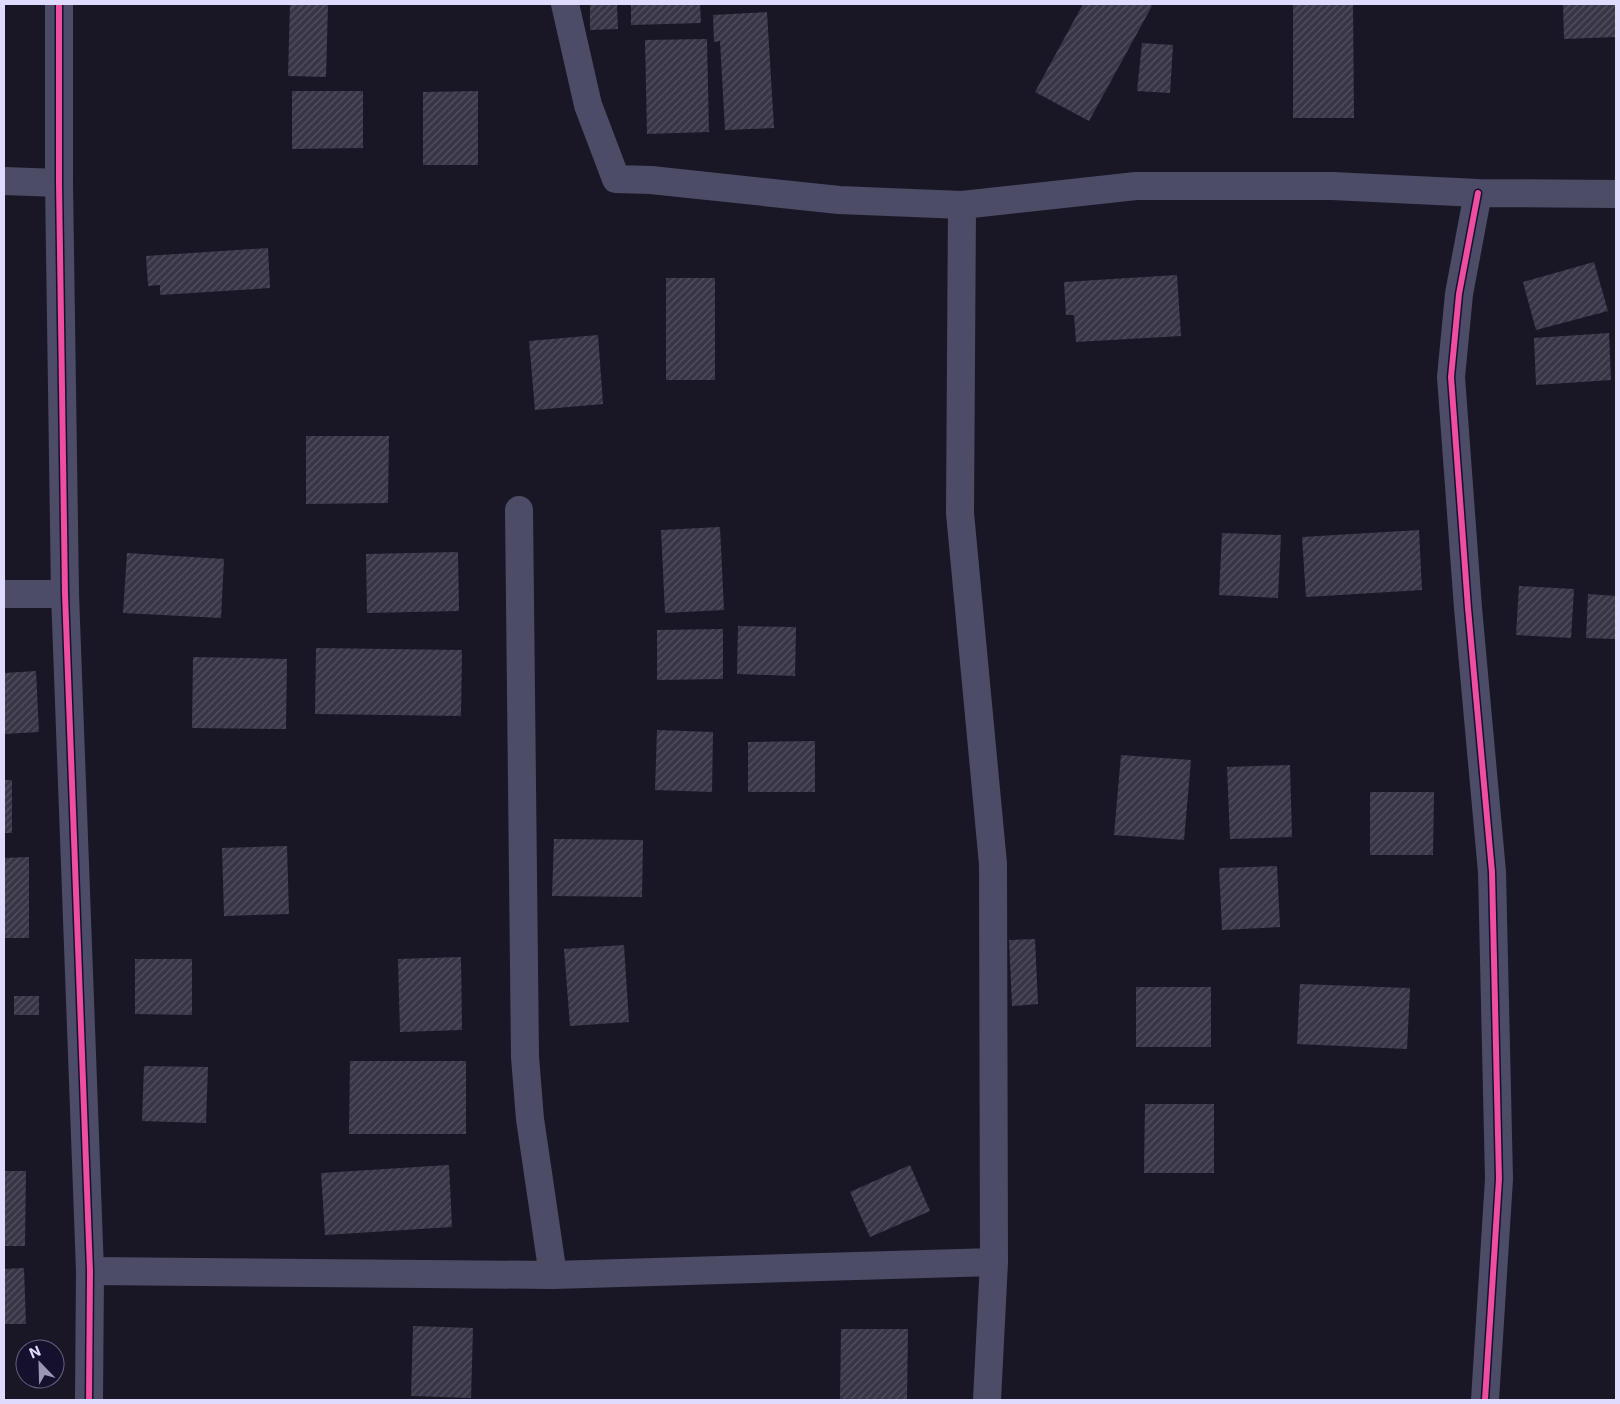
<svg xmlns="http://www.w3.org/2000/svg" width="1620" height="1404" font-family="Inter,sans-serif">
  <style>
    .building { fill: url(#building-hatch) }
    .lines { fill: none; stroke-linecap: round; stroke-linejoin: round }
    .minor { stroke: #4d4c66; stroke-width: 28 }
    .tertiary { stroke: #4d4c66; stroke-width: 28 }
    .cycleway-casing { stroke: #15112c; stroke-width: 9 }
    .cycleway { stroke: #ef4d9e; stroke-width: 6 }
  </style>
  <defs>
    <pattern id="building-hatch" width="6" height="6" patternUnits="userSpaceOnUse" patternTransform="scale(1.25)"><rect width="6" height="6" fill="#383547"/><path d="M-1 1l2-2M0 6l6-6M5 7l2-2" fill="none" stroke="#545263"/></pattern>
  </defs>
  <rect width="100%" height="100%" fill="#191726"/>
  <!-- building -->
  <path class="building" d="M290 4H328L326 77 288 76Z
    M590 4H617L618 29 590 30Z
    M631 4H700L701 23 631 25Z
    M1083 4H1148L1152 6 1089 121 1035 92Z
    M1293 4H1353L1354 118H1293Z
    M1563 4H1616V37L1564 39Z
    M767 12 774 128 725 130 720 41 714 42 713 15Z
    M707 39 709 132 647 134 645 40Z
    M1142 43 1173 45 1170 93 1137 91Z
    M292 91H363V148L292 149Z
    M478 91V165H423V92Z
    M268 248 270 288 160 295V285L148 286 146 256Z
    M1594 262 1608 311 1536 330 1523 282Z
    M1177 275 1181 336 1076 342 1074 315H1066L1064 282Z
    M666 278H715V380H666Z
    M1609 333 1611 380 1536 385 1534 338Z
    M598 335 603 404 535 410 529 341Z
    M306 436H389L388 503 306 504Z
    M720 527 724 610 665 613 661 530Z
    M1419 530 1422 590 1306 597 1302 537Z
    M1222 533 1281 535 1278 598 1219 595Z
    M458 552 459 611 367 613 366 554Z
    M127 553 224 559 221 618 123 613Z
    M1519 586 1574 589 1571 638 1516 635Z
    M1588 594 1616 596V639L1586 638Z
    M738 626 796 627 795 676 737 674Z
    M723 629V679L657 680V630Z
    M316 648 462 650 461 716 315 714Z
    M193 657 287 659 286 729 192 728Z
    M36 671 39 732 4 734V673Z
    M657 730 713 732 712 792 655 790Z
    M815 741V792H748V742Z
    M1121 755 1191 760 1184 840 1114 835Z
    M1290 765 1292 837 1230 839 1227 767Z
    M4 780H12V833H4Z
    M1370 792H1434L1433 855H1370Z
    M554 839 643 840 642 897 552 896Z
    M287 846 289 914 224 916 222 848Z
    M29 857V938H4V858Z
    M1277 866 1280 927 1222 930 1219 868Z
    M1035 939 1038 1004 1012 1006 1009 940Z
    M624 945 629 1022 570 1026 564 949Z
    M461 957 462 1030 400 1032 398 959Z
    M135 959H192V1015L135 1014Z
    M1300 984 1410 988 1407 1049 1297 1044Z
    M1136 987H1211V1047H1136Z
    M14 996H39V1015H14Z
    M350 1061H466V1134H349Z
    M144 1066 208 1067 206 1123 142 1121Z
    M1145 1104H1214V1173H1144Z
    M449 1165 452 1227 325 1235 321 1173Z
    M910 1165 930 1211 870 1237 850 1192Z
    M4 1171H26L25 1246H4Z
    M24 1268 26 1324H4V1269Z
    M413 1326 473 1328 471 1398 411 1396Z
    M841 1329H908L907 1400H840Z"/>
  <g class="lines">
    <!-- minor -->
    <path class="minor" d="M565 4 588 105 616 179 651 180 839 200 962 205 1136 186H1332L1478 193 1616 194
      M4 181 59 183
      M1478 193 1459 294 1451 377 1468 608 1492 872 1499 1179 1485 1400
      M962 205 960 513 993 864 994 1262 987 1400
      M519 510 525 1057 530 1119 553 1275
      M4 594H65
      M90 1271 553 1275 994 1262"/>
    <!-- tertiary -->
    <path class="tertiary" d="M59 4V183L65 594 90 1271 89 1400"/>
    <defs>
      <path id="cycleway" d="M59 4V183L65 594 90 1271 89 1400
        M1478 193 1459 294 1451 377 1468 608 1492 872 1499 1179 1485 1400"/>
    </defs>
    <!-- cycleway casing -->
    <use href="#cycleway" class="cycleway-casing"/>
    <!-- cycleway -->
    <use href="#cycleway" class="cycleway"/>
  </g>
  <!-- border -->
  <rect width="1620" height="1404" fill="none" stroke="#dfdbff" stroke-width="10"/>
  <!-- north arrow -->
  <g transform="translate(40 1364) rotate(337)"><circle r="24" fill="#15112c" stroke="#666280"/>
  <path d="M0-4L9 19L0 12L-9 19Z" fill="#9a96b3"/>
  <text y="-8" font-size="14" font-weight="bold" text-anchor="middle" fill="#dfdbff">N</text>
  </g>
</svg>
